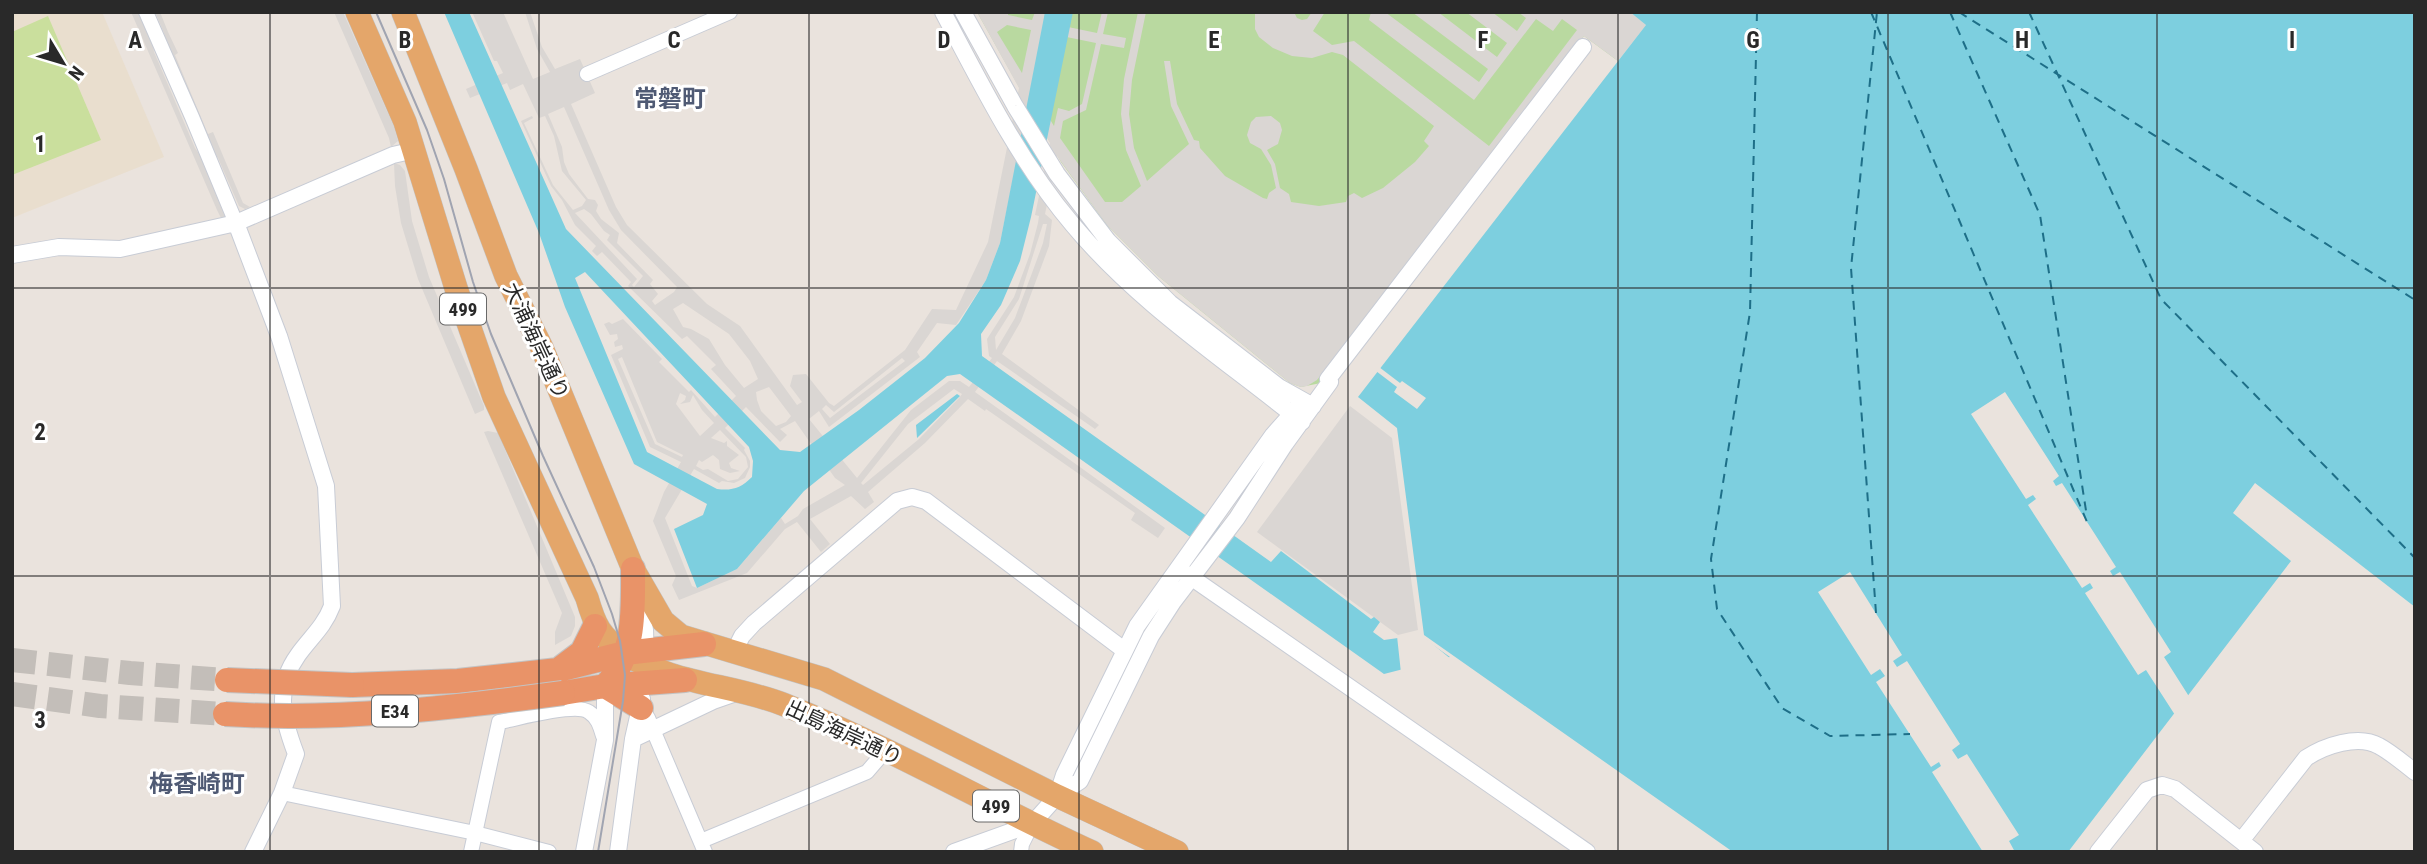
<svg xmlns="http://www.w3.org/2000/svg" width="2427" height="864" font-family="'Roboto Condensed','Noto Sans JP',sans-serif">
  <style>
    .education { fill: #e9dece }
    .green { fill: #b9d9a0 }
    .pitch { fill: #cadf9d }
    .plaza { fill: #dad6d3; fill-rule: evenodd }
    .water { fill: #7dcfdf; fill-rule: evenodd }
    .pier { fill: #eae3dd }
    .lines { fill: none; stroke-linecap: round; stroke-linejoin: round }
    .ferry { stroke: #1e6f88; stroke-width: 2; stroke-dasharray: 9 7; stroke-linecap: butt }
    .motorway-tunnel { stroke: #c3beb9; stroke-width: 24; stroke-dasharray: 24 12; stroke-linecap: butt }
    .minor-casing { stroke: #c8ccd5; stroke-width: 16 }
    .tertiary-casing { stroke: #c8ccd5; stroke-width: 18 }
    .trunk-casing { stroke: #c3c3c3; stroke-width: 24 }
    .motorway-casing { stroke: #c3c3c3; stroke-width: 26 }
    .minor { stroke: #fff; stroke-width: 14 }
    .tertiary { stroke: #fff; stroke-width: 16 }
    .trunk { stroke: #e4a66a; stroke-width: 23 }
    .motorway { stroke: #e99368; stroke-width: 24 }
    .tram { stroke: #a0a4b1; stroke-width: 2 }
    .motorway-bridge-casing { stroke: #c3c3c3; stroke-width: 26; stroke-linecap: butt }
    .motorway-bridge { stroke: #e99368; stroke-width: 24 }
    .grid { fill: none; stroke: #292929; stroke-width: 2; stroke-opacity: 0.55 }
    .labels { text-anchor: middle; stroke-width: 6; stroke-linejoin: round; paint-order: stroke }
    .shield { fill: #fff; stroke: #696969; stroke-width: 2 }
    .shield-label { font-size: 19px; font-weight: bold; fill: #292929 }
    .street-label { font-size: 21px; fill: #292929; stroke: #fff }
    .quarter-label { font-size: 24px; font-weight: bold; fill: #4f5a74; stroke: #fff }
    .grid-label { font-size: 23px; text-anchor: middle; font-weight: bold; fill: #292929; stroke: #fff; stroke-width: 6; stroke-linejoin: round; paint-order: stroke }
  </style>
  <rect width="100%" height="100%" fill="#eae3dd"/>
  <!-- education -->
  <path class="education" d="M12 12H102L164 157 12 218Z"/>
  <!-- green -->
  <path class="green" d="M977 12H1630L1618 61 1584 36 1321 383 1301 387 1290 383 1158 276 1107 225 1061 162Z"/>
  <!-- pitch -->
  <path class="pitch" d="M48 16 101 140 12 175V32Z"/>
  <!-- plaza -->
  <path class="plaza" d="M131 12H141L152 39 154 52 195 148 206 163 229 221 221 218 217 210Z
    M155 12H160L168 32 178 53 175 55 208 134 213 132 243 203 250 207 245 209 239 206 218 158 210 150 166 46 164 33Z
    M334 12H343L394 127 398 141 391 147 389 138Z
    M472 12H503L533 79 550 72 537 49 525 12H530L542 47 555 69 580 59 595 93 571 104 616 207 627 225 707 304 740 326 797 405 802 402 790 386 793 375 806 374 829 403 834 406 905 350 932 309 956 310 988 242 1019 88 977 12H1008V15L1032 20 1035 12H1045L1044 22 1097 33 1102 12H1108L1103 34 1126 38 1124 48 1101 44 1086 110 1063 121 1060 138 1105 202H1122L1141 186 1126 150 1121 114 1124 79 1138 12H1146L1132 80 1129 114 1134 148 1147 181 1189 144 1171 106 1164 61H1170L1177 104 1194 140 1199 141 1200 148 1225 176 1263 198 1267 199 1269 193 1276 188 1271 165 1261 149 1250 143 1247 135 1251 122 1256 117 1271 116 1280 123 1282 130 1278 144 1267 150 1275 164 1280 188 1289 194 1291 202 1319 206 1346 202 1348 196 1354 193 1362 198 1383 188 1415 162 1429 146 1424 141 1434 126 1343 55 1332 52 1312 58 1292 56 1273 48 1259 37 1255 29V12H1294L1297 18 1302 20 1307 19 1312 12H1325L1313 31 1332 45 1354 41 1489 146 1577 30 1562 19 1553 31 1536 19 1474 100 1369 20 1371 12H1385L1479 82 1488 69 1412 12H1438L1497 57 1507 43 1466 12H1492L1517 31 1526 18 1518 12H1630L1646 25 1618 61 1584 36 1317 380 1307 386 1301 387 1290 383 1158 276 1107 225 1057 156 1045 214 1052 220 1049 246 1021 321 1002 354 1099 425 1095 429 997 361 975 392 1165 528 1158 538 1131 520 1135 513 986 409 985 411 968 399 925 443 868 492 874 502 865 509 851 496 810 519 830 544 821 552 797 522 785 529 747 573 679 600 672 585 676 576 653 521 664 492 681 462 650 447 611 355 623 349 622 345 615 347 614 342 618 339 617 334 610 335 604 324 609 322 612 324 623 319 662 359 659 362 689 392 691 390 715 417 736 396 711 369 716 365 687 336 682 339 628 286 631 282 602 252 597 256 592 251 596 246 575 225 562 200 551 186 521 121 532 116 533 118 524 123 553 185 573 210 582 206 586 200 562 171 554 136 545 116 539 118 523 84 510 90 507 83 470 98 466 89 503 73 497 61H494ZM1007 25 1031 30 1022 73 997 32ZM1042 32 1096 43 1082 104 1069 111 1058 108 1054 126 1031 88ZM1028 104 1050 143 1035 215 1039 216 1038 223 1030 254 1014 297 987 339 989 356 992 358 969 387 960 381H949L911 410 857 478 809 419 819 411 829 427 920 357 917 352 937 323 956 325 986 280 1000 243ZM564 107 609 210 621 230 677 287 674 292 655 305 652 301 658 294 650 284 653 280 617 243 619 233 601 219 596 211 598 205 595 200 588 199 569 174 564 162 562 147 548 114ZM584 209 591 214 604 231 610 235 607 240 643 276 634 287 632 285 637 279 575 213ZM1043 224H1047L1043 243 1032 273 1015 318 996 350 995 337 1019 299ZM683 303 729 334 750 361 758 379 744 388 725 365 709 339 691 329 683 327 673 309ZM622 357 657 442 683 455 682 457 655 444 618 359ZM902 358 905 361 830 418 822 409 826 405 834 412ZM769 387 791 416 786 422 776 426 761 411 757 400 756 392ZM954 389 962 394 959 398 919 439 863 485 861 483 908 424ZM680 393 686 396 685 400 680 404 690 402 693 395 702 410 714 423 700 436 676 404ZM746 407 780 442 787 435 780 429 795 421 835 478 845 485 803 509 798 516 785 524 781 518 737 569 697 588 692 586 665 518 694 469 719 483 722 481 734 483 745 478 750 467V461L744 450 745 448 725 428ZM720 430 746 457 748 467 738 479 728 481 708 469 703 470 696 466 699 460 702 462 713 455 719 460 720 469 730 473 740 471 731 468 729 463 739 455 727 446V441L724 443 711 438Z
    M394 163 400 165 405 171 412 221 429 277 484 406V410L475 414 418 279 401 223 395 186Z
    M1350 406 1392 438 1418 630 1398 635 1257 532Z
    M488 431 498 433 575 617V626L571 636 555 645V632L562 613 484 432Z"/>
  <!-- water -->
  <path class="water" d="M444 12H469L566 229 780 450 800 452 859 410 925 358 959 323 986 280 1000 243 1045 12H1073L1031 217 1020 261 1001 305 981 334 982 356 1271 562 1281 551 1371 619 1374 617 1380 622 1373 632 1384 640 1419 635 1450 657 1384 674 960 374 947 376 804 491 737 569 697 588 674 529 703 515 707 504 634 464 565 307 539 233ZM585 272 749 447 753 461 752 477C741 488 732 491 717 489L647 452 575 278Z
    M1630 12H2415V607L2255 483 2233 513 2291 561 2068 852H1733L1424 635 1397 428 1358 397 1646 25Z
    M957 394 960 396 917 438 916 425Z"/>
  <!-- pier -->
  <path class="pier" d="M1379 367 1400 383 1402 381 1426 398 1417 409 1394 392 1397 387 1376 371Z
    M2005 392 2059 476 2053 481 2056 486 2062 483 2116 567 2110 571 2113 576 2120 572 2171 652 2164 657 2190 698 2175 715 2146 670 2138 675 2085 593 2093 588 2090 583 2082 588 2028 505 2036 499 2033 495 2026 499 1971 414Z
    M1850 572 1902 655 1893 661 1897 667 1907 661 1960 744 1952 750 1958 759 1967 754 2019 835 2009 841 2015 852H1983L1932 772 1941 766 1939 762 1931 767 1876 682 1885 676 1880 669 1871 675 1818 592Z
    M1418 632 1452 660 1401 673 1397 636Z"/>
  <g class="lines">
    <!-- ferry -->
    <path class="ferry" d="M1757 12 1750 312 1711 559 1717 609 1782 708 1830 736 1910 734
      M1871 12 2087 522
      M1950 12 2040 215 2087 517
      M1959 12 2415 300
      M2029 12 2161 299 2415 558
      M1876 613 1851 268 1877 12"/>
    <!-- motorway-tunnel -->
    <path class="motorway-tunnel" d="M12 660 130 673 227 680
      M12 694 100 706 225 714"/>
    <defs>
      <path id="minor" d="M146 12 192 117 236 223
        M587 74 730 12
        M641 708 648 718 705 852
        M282 793 475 833 549 852
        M701 841 867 772 885 751
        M471 852 499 722C517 719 575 702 589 712 598 718 600 726 603 736
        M1021 852 1022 844 1032 824"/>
      <path id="tertiary" d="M943 12C982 86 1019 161 1073 225 1138 303 1224 359 1302 422
        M963 12 1015 106 1057 174 1108 241 1170 303 1279 387 1313 406
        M236 223 279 336 326 486 332 606C324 627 310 638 298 655 274 688 283 720 296 754L282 793 253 852
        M12 255 59 247 120 249 236 223 393 155 415 150
        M1185 573 1587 852
        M640 602 645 630 646 659
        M734 652 742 636 754 623 897 501 912 497 926 501 1124 650
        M633 739 713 701 739 692
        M1057 796 1064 775 1137 626 1273 435 1297 408
        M2241 841 2306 758C2324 746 2358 734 2379 746 2392 753 2403 763 2415 772
        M584 852 605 740V681
        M618 852 633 739 642 699
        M954 852 1032 824 1057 796 1080 781 1151 636 1173 602 1237 518 1285 444 1330 382 1328 379 1583 47
        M2098 852 2147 790 2162 785 2175 789 2255 852"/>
      <path id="trunk" d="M357 12 405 122 456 288 494 397 587 598C595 626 600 636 624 653 673 685 733 684 785 705 890 747 989 805 1092 852
        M403 12 466 169 506 276 542 348 633 569 663 621 681 636 824 679 1057 796 1177 852"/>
      <path id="motorway" d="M562 667 582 652 595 626
        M352 685 458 681 558 670 625 653 704 644
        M605 686C636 654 633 609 633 569
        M605 686 641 708
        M563 693 605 686 685 680"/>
    </defs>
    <!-- minor casing -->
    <use href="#minor" class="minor-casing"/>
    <!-- tertiary casing -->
    <use href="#tertiary" class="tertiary-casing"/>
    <!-- trunk casing -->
    <use href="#trunk" class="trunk-casing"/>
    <!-- motorway casing -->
    <use href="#motorway" class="motorway-casing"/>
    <!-- minor -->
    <use href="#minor" class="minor"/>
    <!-- tertiary -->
    <use href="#tertiary" class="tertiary"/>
    <!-- trunk -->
    <use href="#trunk" class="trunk"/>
    <!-- motorway -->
    <use href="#motorway" class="motorway"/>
    <!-- tram -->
    <path class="tram" d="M376 12 427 130 444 179 473 282 491 334 543 456 594 567 612 614 620 641 625 675 623 701 598 852"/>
    <defs>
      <path id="motorway-bridge" d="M227 680 352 685
        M225 714C338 721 451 708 563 693"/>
    </defs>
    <!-- motorway-bridge casing -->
    <use href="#motorway-bridge" class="motorway-bridge-casing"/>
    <!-- motorway-bridge -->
    <use href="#motorway-bridge" class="motorway-bridge"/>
  </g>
  <!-- grid -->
  <path class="grid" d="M270 12V852M539 12V852M809 12V852M1079 12V852M1348 12V852M1618 12V852M1888 12V852M2157 12V852M12 288H2415M12 576H2415"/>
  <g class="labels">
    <!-- shield labels -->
    <g class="shield">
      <rect x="440" y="293.5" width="46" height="31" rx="5"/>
      <rect x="372" y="695.5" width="46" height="31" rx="5"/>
      <rect x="973" y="790.5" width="46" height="31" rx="5"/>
    </g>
    <g class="shield-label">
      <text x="463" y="316">499</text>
      <text x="395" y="718">E34</text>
      <text x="996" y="813">499</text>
    </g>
    <!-- street labels -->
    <g class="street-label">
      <text transform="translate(536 341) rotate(65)" y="7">大浦海岸通り</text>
      <text transform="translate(844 733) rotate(25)" y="7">出島海岸通り</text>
    </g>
    <!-- quarter labels -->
    <g class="quarter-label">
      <text x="670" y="107">常磐町</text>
      <text x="197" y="792">梅香崎町</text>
    </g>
  </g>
  <g class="grid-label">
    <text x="135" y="48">A</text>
    <text x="405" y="48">B</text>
    <text x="674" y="48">C</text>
    <text x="944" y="48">D</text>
    <text x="1214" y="48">E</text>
    <text x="1483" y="48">F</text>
    <text x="1753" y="48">G</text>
    <text x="2022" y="48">H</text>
    <text x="2292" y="48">I</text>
    <text x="40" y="152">1</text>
    <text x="40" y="440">2</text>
    <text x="40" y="728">3</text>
  </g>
  <!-- border -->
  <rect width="2427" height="864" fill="none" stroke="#292929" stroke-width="28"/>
  <!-- north arrow -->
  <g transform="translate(63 63) rotate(128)" stroke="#ffffff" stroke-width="5" paint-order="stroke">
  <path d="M0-5L12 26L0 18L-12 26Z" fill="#292929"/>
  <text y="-10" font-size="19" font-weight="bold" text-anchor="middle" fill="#292929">N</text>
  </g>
</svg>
